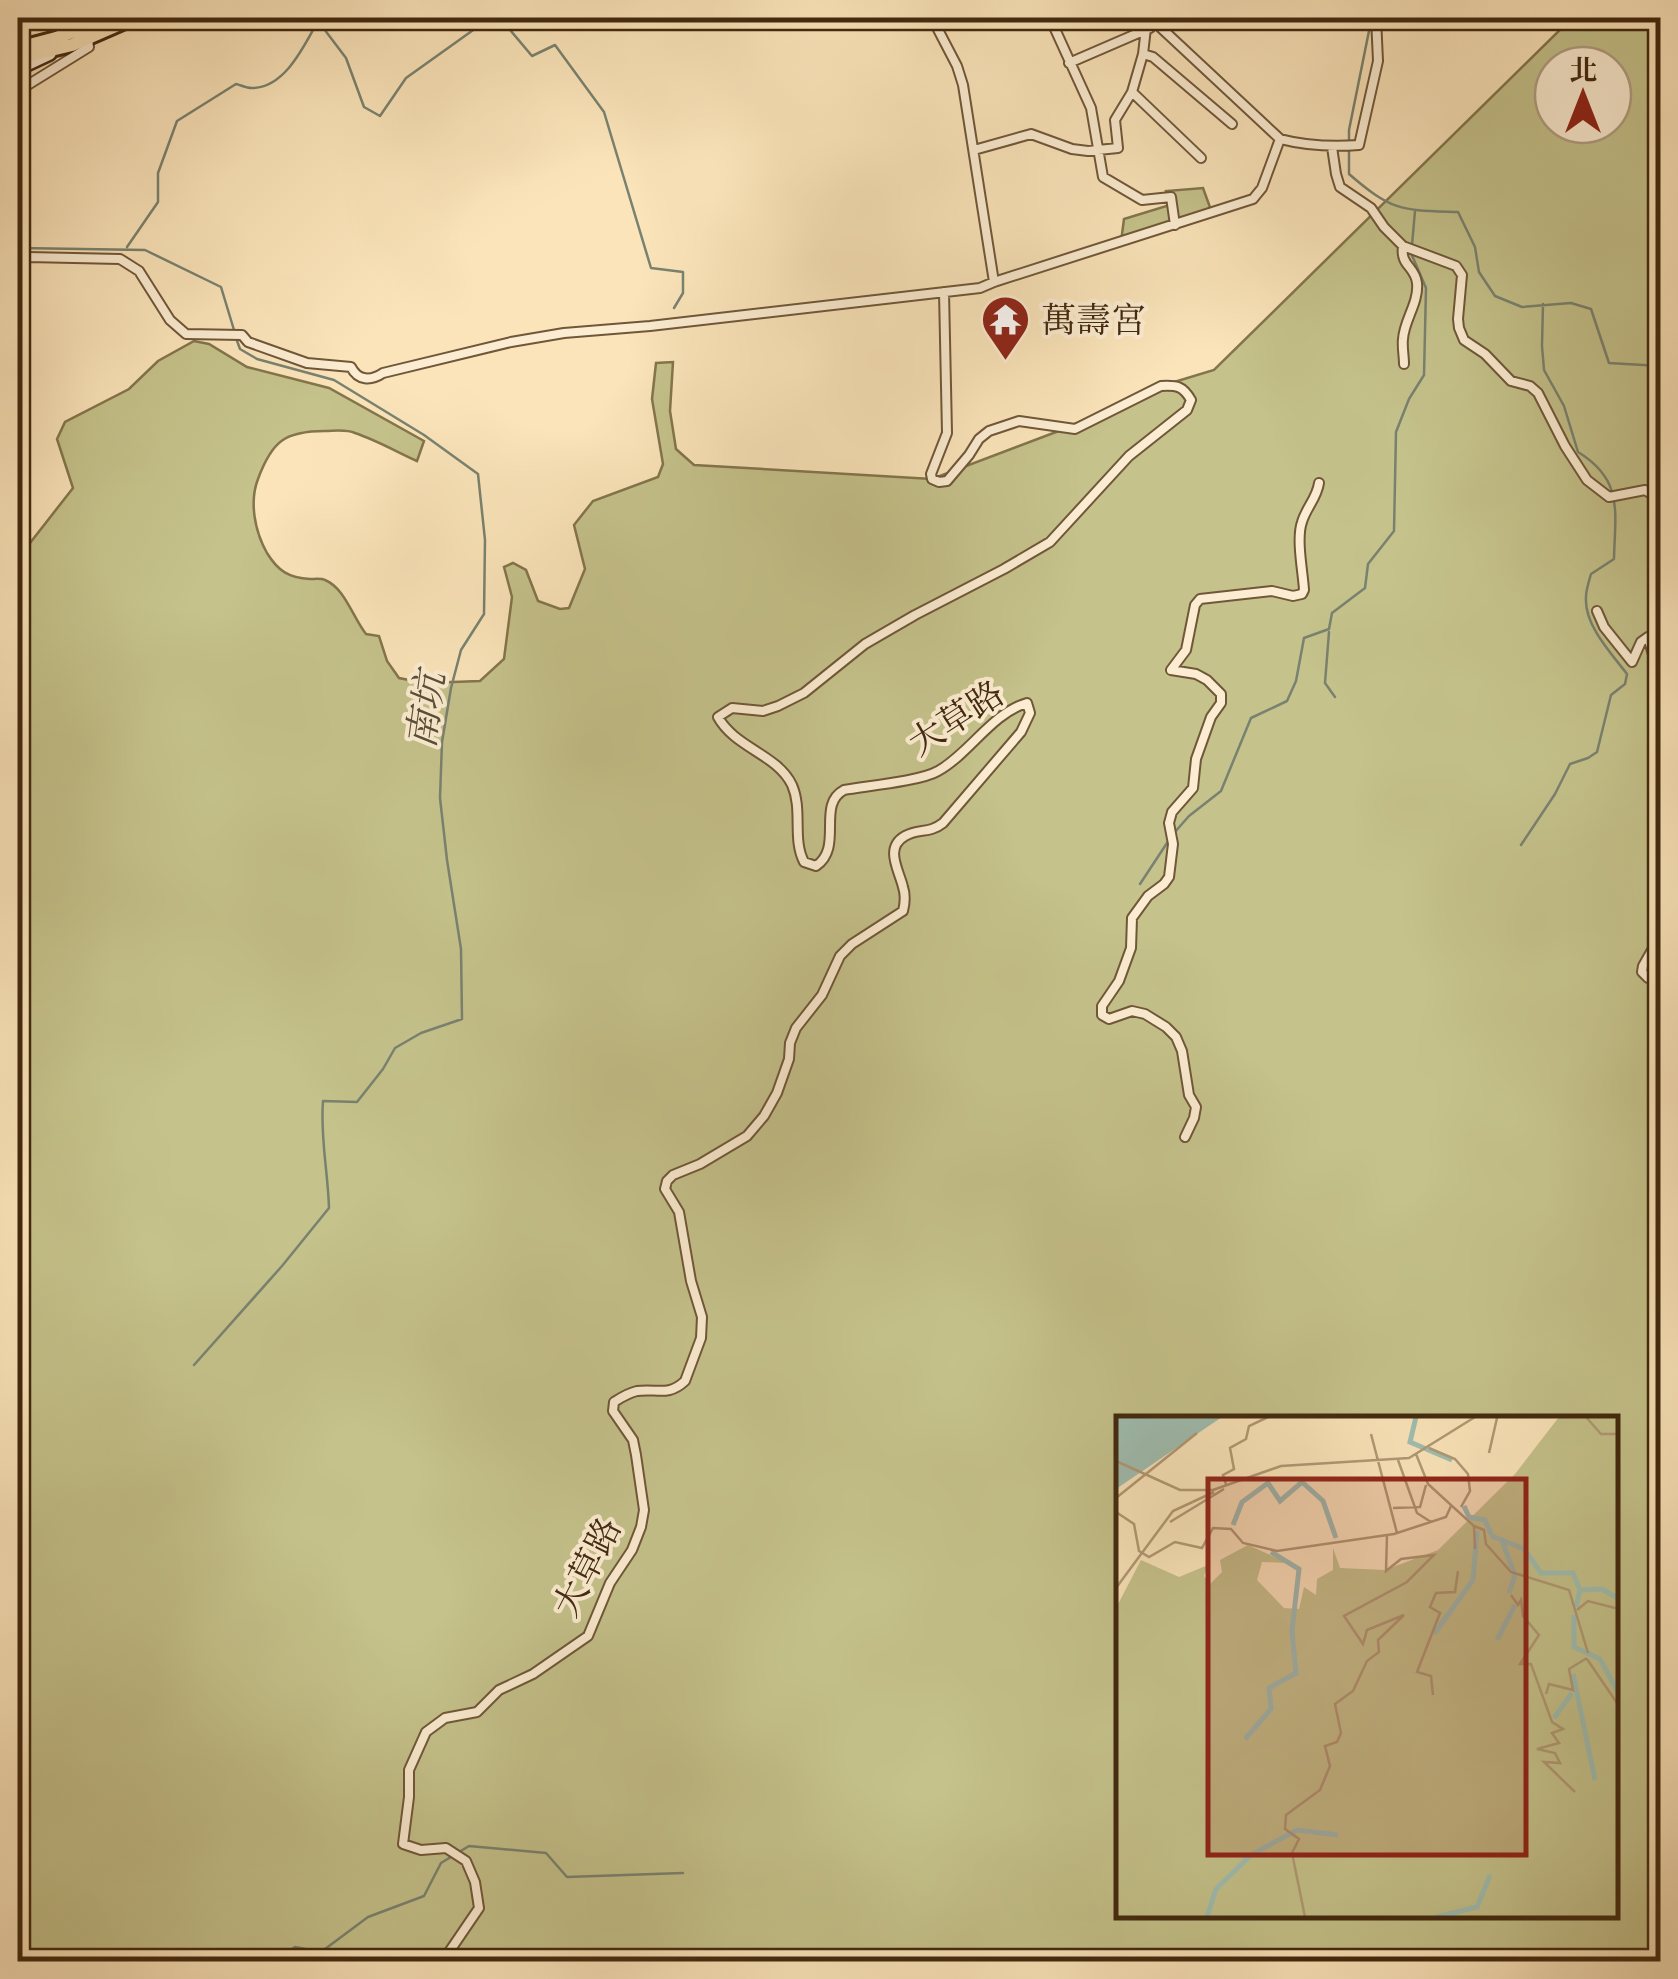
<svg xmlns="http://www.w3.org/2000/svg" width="1678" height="1979" font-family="Alegreya,'Noto Serif TC',serif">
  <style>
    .green { fill: #c5c28b; stroke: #83754c; stroke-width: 2.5; fill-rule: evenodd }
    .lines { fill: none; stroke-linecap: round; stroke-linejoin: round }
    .stream { stroke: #798270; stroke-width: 2.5 }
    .street-casing { stroke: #705739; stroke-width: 12 }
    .secondary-casing { stroke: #41280e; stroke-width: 16 }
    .primary-casing { stroke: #41280e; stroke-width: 18 }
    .street { stroke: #fcedd2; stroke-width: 8 }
    .secondary { stroke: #fcedd2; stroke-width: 11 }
    .primary { stroke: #fbe4ba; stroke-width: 12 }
    .labels { text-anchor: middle; stroke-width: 8; stroke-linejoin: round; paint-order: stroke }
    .poi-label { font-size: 35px; fill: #41280e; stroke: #fcedd2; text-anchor: start }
    .street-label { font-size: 35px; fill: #41280e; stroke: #fcedd2 }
    .water-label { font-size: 38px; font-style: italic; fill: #584e37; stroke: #fcedd2 }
    .inset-river { fill: none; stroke: #9fbeb1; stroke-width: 5 }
    .inset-road { fill: none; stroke: #b19975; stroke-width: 2.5 }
    .view { fill: #8f2418; fill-opacity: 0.15; stroke: #8f2418; stroke-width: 5 }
    .inset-edge { fill: none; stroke: #41280e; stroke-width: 5 }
  </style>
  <rect width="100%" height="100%" fill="#fbe4ba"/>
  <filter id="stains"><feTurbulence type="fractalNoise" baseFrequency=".002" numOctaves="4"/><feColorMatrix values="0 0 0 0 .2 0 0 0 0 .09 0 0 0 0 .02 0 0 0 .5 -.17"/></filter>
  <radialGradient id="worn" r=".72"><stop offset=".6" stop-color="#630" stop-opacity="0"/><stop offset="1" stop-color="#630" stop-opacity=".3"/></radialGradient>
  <!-- green -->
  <path class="green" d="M1572 18H1660V1961L18 1962V549L30 543 73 488 57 439 65 422 129 389 158 361 194 341 209 344 247 367 329 388 424 441 417 461C397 452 376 440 355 433 346 429 334 431 325 431 285 431 272 441 258 479 249 502 255 532 267 553 278 571 289 578 310 579 315 579 321 578 325 580 345 588 353 618 366 634L379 636 387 661 399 678 425 683 480 681 504 659 512 597 504 567 513 563 526 570 538 601 560 609 569 608 585 569 574 525 593 501 658 477 663 464 652 399 656 363 673 362 670 411 676 449 694 465 932 479 1064 429 1161 386 1214 370ZM1553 65H1613V125H1553ZM1118 1419H1616V1916H1118Z
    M1203 188 1211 210 1121 242 1124 219 1170 205 1166 191Z"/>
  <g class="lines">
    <!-- stream -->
    <path class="stream" d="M500 18 532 56 555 45 604 112 651 268 683 272V293L674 308
      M1368 18 1369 31 1349 130V174C1393 212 1401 210 1458 212L1475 247 1479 272 1495 296 1522 307 1571 303 1591 309 1609 363 1660 366
      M1412 245 1415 211
      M127 247 158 202V173L177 121 236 84C241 85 246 88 252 88 285 88 304 46 318 21L346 58 364 107 380 116 406 78 490 18
      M18 250 19 248 145 250 221 287 234 330
      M1329 632 1325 683 1335 697
      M1174 833 1189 816 1221 791 1251 718 1287 701 1296 681 1304 638 1329 629 1332 613 1365 588 1368 564 1394 531 1396 432 1409 399 1424 375 1426 288 1411 253
      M1521 845 1555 794 1570 764 1588 758 1597 752 1611 695 1625 684 1627 674C1611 653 1584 625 1586 597 1586 590 1589 581 1591 574L1614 559C1615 512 1624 480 1578 452L1564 406 1544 370 1542 346 1543 304
      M1140 884 1169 840
      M194 1365 282 1266 329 1208C328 1172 320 1137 323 1101L357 1102 383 1069 395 1048 421 1033 462 1019 461 949 447 860 440 798 442 742 451 688 461 650 484 614 485 540 478 474 424 435 334 380 257 359 240 349 236 338
      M273 1962 295 1947 321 1952 368 1917 424 1896 441 1863 469 1846 546 1853 567 1877 683 1873"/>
    <defs>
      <path id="street" d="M932 18 957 66 963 85 994 282
        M1050 18 1091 108 1103 177 1142 200 1171 197 1175 225
        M1155 18 1159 26 1280 139C1307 146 1332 147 1359 145L1378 61 1376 18
        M1143 54 1153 57 1232 124
        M1069 63 1150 28
        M18 91 89 47 88 39
        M1132 92 1201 158
        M1332 147 1336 174 1340 187 1371 208 1384 227 1403 246C1400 266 1415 266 1417 283 1419 303 1404 320 1403 339 1402 347 1404 356 1404 364
        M974 150 1031 134 1072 149 1088 151 1118 148 1115 120 1132 92 1143 54 1146 28
        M1403 246 1456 266 1462 275 1458 319 1459 328 1464 340 1485 354 1511 381 1530 386 1538 393 1565 446 1587 480 1609 497 1645 490 1653 495 1660 511
        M18 260 28 257 120 259 139 271 170 320 186 334 242 335 248 342 307 363 351 367C358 381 371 381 383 373L511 342 564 333 650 326 980 288 994 282 1253 199 1262 188 1280 139
        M1597 611 1604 627 1632 662 1641 642 1648 637 1660 679
        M1660 691 1655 707 1660 722
        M1660 936 1643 966 1642 972 1648 978 1660 974
        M1185 1137 1194 1118 1196 1107 1189 1095 1182 1051 1176 1037 1166 1027 1145 1014 1132 1011 1109 1019 1102 1015V1006L1119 981 1131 948 1132 918 1148 896 1164 884 1169 877 1173 844 1169 823 1172 812 1193 788 1196 759 1211 717 1221 703V694L1207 680 1196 674 1171 670 1186 650 1195 605 1200 599 1272 591 1293 596 1302 594 1304 590C1303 572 1296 539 1302 522 1306 508 1317 498 1319 483
        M445 1962 447 1955 479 1908 475 1882 466 1861 446 1848 421 1850 403 1844 409 1797V1770L426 1732 445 1718 477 1712 499 1690 533 1674 588 1636 610 1583 632 1550 641 1527 644 1510 636 1455 633 1440 613 1411 614 1402C622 1397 628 1393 637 1391 657 1388 668 1397 685 1381L701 1338 702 1317 691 1281 679 1212 665 1189 667 1181 673 1175 700 1164 747 1136 764 1116 777 1093 789 1059 790 1043 796 1028 822 995 840 956 852 944 903 911C905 903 906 896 903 887 899 870 884 848 905 836 919 828 929 834 943 823L1021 732 1030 713 1027 703C992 713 969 754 938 771 921 781 867 786 844 790 816 805 844 847 816 866L804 862C792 839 803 810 792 785 777 754 735 748 718 717L732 708 763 711 778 706 804 693 865 644 915 615 1004 569 1050 542 1129 456 1187 410 1191 400C1183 386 1177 385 1161 386L1075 429 1019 421 989 431 979 439 969 455 947 481 939 482 932 479 931 474 947 433 944 292"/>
      <path id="secondary" d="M18 69 50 54"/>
      <path id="primary" d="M18 48 56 38 109 18
        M18 58 72 45 134 18"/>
    </defs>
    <!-- street casing -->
    <use href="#street" class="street-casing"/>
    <!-- secondary casing -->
    <use href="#secondary" class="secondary-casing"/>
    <!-- primary casing -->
    <use href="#primary" class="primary-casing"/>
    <!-- street -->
    <use href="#street" class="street"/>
    <!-- secondary -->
    <use href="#secondary" class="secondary"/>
    <!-- primary -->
    <use href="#primary" class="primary"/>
  </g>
  <!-- icons -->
  <defs>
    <symbol id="temple-pin" viewBox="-11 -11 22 30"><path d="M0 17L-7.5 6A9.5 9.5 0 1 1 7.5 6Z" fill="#8f2418" stroke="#fcedd2"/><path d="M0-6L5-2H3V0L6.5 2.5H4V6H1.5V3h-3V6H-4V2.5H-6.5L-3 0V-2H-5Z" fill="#fff"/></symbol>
  </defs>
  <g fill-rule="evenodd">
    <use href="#temple-pin" x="978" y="292" width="55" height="75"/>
  </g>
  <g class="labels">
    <!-- poi labels -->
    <g class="poi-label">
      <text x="1041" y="332">萬壽宮</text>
    </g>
    <!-- street labels -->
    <g class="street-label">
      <text transform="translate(956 718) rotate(-33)" y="12">大草路</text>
      <text transform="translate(587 1567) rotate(-63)" y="12">大草路</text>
    </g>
    <!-- water labels -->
    <g class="water-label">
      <text transform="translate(426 710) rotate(-82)" y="13">南坑</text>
    </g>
  </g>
  <!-- overview -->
  <g transform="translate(1116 1416)">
    <rect width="502" height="502" fill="#fbe4ba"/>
    <path d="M443 1H502V501H0V192L25 144 63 161 92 149 88 160 94 168 106 156 104 144 132 129 172 147 146 146 141 164 168 192 183 193 188 171 200 179 201 163 217 154V132L224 152 269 154 322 134 399 58Z" fill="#c5c28b"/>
    <path d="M0 1H106L0 73Z" fill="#9fbeb1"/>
    <path class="inset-river" d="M300 1 294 26 336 44M348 90 353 101 369 104 376 120 408 133 425 157H457L464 174 460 191M117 109 126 86 152 67 164 85 186 66 207 85 220 122M385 122 399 159 393 177M464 174 486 173 503 183M458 199V231L484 243 503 278M318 218 357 164 361 115M381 224 399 189M457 258 479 364M438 302 456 277M129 323 155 293 153 272 180 257 176 215 183 153 155 136M91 501 100 473 135 439 181 414 222 419M320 501 361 491 374 459"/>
    <path class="inset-road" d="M470 1 485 18H503M255 18 281 117M313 32 339 43 352 58 354 75 345 91M373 37 381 2M300 38 312 68 358 110 359 133M282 44 301 97 315 106M0 45 64 74H97L165 50 293 42 359 1M110 68 107 59 118 53 114 32 130 23 133 10 152 1M0 82 81 17M277 92 304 91 310 69M0 96 18 108 23 135 33 141 59 126 86 132 97 112 115 113 127 127 161 135 278 118 330 101 335 90M54 106 108 73M358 110 368 114 370 128 395 156 453 174 472 237M0 172 57 95 98 76M395 179 402 189 405 184 407 200 423 219 404 248H415L436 306 447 313 436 317 443 327 421 333 439 337 444 347 428 346 459 376M461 194 472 185 503 193M471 243 503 290M430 278 433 268 457 274 453 253 471 242M317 279 315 260 301 256 324 197 314 191 320 177 339 176 342 155M189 501 176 437 183 423 169 413 170 399 204 374 214 350 209 330 221 326 225 317 219 288 237 275 251 245 263 236 262 224 288 199 251 214 247 228 228 200 291 166 318 139 285 143 270 155 271 119"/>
    <path class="view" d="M92 63H410V439H92Z"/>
    <rect width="502" height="502" class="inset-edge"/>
  </g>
  <!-- margin -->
  <rect width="1678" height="1979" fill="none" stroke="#fbe4ba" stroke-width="60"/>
  <rect x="20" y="20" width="1638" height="1939" fill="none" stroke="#41280e" stroke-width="5"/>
  <rect x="30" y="30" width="1618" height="1919" fill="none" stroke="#41280e" stroke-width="2.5"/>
  <!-- north arrow -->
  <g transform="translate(1583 95)"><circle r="48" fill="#fcedd2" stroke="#b19e84" stroke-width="2.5"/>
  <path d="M0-8L18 38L0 25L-18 38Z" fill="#8f2418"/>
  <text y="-15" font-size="28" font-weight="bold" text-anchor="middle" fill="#41280e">北</text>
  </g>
  <rect width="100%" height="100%" filter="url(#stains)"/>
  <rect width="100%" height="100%" fill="url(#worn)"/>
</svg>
